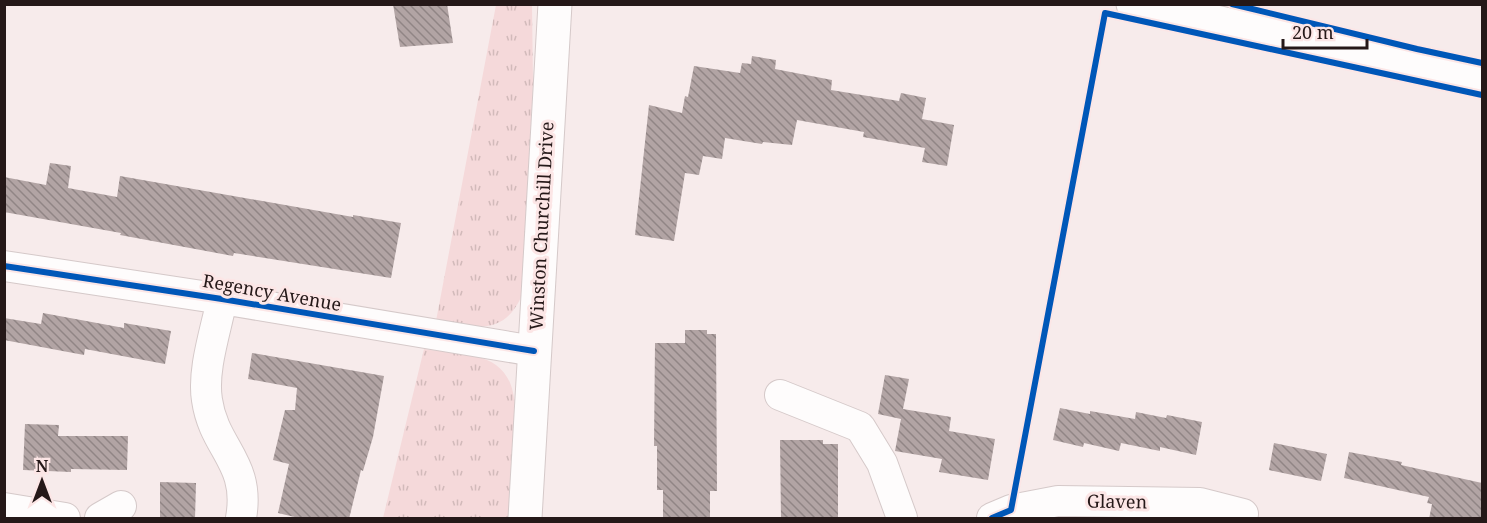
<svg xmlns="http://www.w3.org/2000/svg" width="1487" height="523" font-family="'Noto Serif',serif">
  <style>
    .grass { fill: url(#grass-tufts) }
    .building { fill: url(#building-back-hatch) }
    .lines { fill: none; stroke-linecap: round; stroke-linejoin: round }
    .minor-casing { stroke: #d5c9c9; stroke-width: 32 }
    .tertiary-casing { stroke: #d5c9c9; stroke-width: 35 }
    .primary-casing { stroke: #d5c9c9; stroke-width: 35 }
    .minor { stroke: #fefcfc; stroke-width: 30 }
    .tertiary { stroke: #fefcfc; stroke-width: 33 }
    .primary { stroke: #fefcfc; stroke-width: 33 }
    .cycleway-casing { stroke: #fce6e6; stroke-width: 10 }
    .cycleway { stroke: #0057b8; stroke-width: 6 }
    .labels { text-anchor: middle; stroke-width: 6; stroke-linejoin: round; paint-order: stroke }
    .street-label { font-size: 18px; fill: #251818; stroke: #fce6e6 }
  </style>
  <defs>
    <pattern id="grass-tufts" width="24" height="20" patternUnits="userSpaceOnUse" patternTransform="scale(1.5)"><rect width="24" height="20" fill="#f5d9da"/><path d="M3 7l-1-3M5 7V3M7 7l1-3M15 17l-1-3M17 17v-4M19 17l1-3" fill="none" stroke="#d2baba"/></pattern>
    <pattern id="building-back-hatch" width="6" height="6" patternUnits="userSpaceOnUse" patternTransform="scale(1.5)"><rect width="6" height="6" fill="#b2a4a4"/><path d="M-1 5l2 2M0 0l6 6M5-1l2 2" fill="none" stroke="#918585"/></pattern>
  </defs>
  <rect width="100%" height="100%" fill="#f7ebeb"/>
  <!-- grass -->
  <path class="grass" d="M496 5H532L533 83 522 295C504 337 474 327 436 321Z
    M424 349C470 356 514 350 515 411L509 518H383Z"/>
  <!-- building -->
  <path class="building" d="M393 4H447L453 43 400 47Z
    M752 56 776 60 775 69 832 80 831 90 899 101 901 93 926 98 922 119 954 125 947 166 922 162 925 148 863 137 864 132 797 120 792 145 763 142 762 144 725 138 722 159 703 156 699 175 685 173 674 241 635 235 649 105 682 113 685 96 688 97 694 66 740 73 742 63 751 64Z
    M50 163 71 166 68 188 117 197 120 176 353 217V215L401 223 391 278 234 253 233 256 120 235 121 233 4 212V177L46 185Z
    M43 313 124 328V323L171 331 165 364 85 349 84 355 4 340V318L41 324Z
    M685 330H707V334H716L717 491H710V519H663V490H657V446H654L655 343H685Z
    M252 353 384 376 373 437 363 471 361 470 349 519H303L278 513 289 464 273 460 285 410H295L297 388 248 379Z
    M885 375 909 379 903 409 951 417 949 431 995 439 988 480 939 472 942 459 895 451 901 419 878 414Z
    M1060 408 1090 414V411L1135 419 1136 412 1166 418 1167 415 1202 422 1196 455 1160 447V451L1121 443 1119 451 1084 443 1083 447 1053 440Z
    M25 424 59 425 58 436H128L127 470 71 469V472L23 470Z
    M780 440H823V444H838V519H781Z
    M1274 443 1327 454 1321 481 1269 470Z
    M1349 452 1402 462 1401 465 1482 483V519H1429L1432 504 1427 503 1429 497 1344 478Z
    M160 482 196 483 195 519H160Z"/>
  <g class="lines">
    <defs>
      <path id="minor" d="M4 266 222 299 534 351
        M222 299C216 330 202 370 207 400 214 449 251 462 241 518
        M780 395 860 427 882 463 902 518
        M4 508 65 518
        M100 518 121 506
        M992 518 1011 510 1058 501 1200 503 1243 514"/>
      <path id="tertiary" d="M525 518 555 4"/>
      <path id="primary" d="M1133 4 1482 80"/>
    </defs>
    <!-- minor casing -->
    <use href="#minor" class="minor-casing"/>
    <!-- tertiary casing -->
    <use href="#tertiary" class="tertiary-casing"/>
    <!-- primary casing -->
    <use href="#primary" class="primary-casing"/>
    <!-- minor -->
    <use href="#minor" class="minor"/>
    <!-- tertiary -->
    <use href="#tertiary" class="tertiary"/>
    <!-- primary -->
    <use href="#primary" class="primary"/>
    <defs>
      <path id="cycleway" d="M1232 4 1417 49 1482 63
        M4 266 222 299 534 351
        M992 518 1011 510 1105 13 1482 95"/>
    </defs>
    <!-- cycleway casing -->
    <use href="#cycleway" class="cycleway-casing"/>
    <!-- cycleway -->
    <use href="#cycleway" class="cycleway"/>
  </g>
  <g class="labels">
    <!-- street labels -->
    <g class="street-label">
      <text transform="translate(542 226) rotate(-87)" y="6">Winston Churchill Drive</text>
      <text transform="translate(272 293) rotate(10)" y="6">Regency Avenue</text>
      <text transform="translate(1117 502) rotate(1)" y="6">Glaven</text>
    </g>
  </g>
  <!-- border -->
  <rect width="1487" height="523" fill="none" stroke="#251818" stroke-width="12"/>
  <!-- north arrow -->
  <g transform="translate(42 481)" stroke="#fce6e6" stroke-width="4.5" paint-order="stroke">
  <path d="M0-4.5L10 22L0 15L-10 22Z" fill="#251818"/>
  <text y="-9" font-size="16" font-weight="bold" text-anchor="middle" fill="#251818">N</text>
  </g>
  <!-- scale -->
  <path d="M1283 39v9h84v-9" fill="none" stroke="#251818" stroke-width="3"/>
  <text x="1292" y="39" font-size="18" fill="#251818" stroke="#fce6e6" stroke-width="4.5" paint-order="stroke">20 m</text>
</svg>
